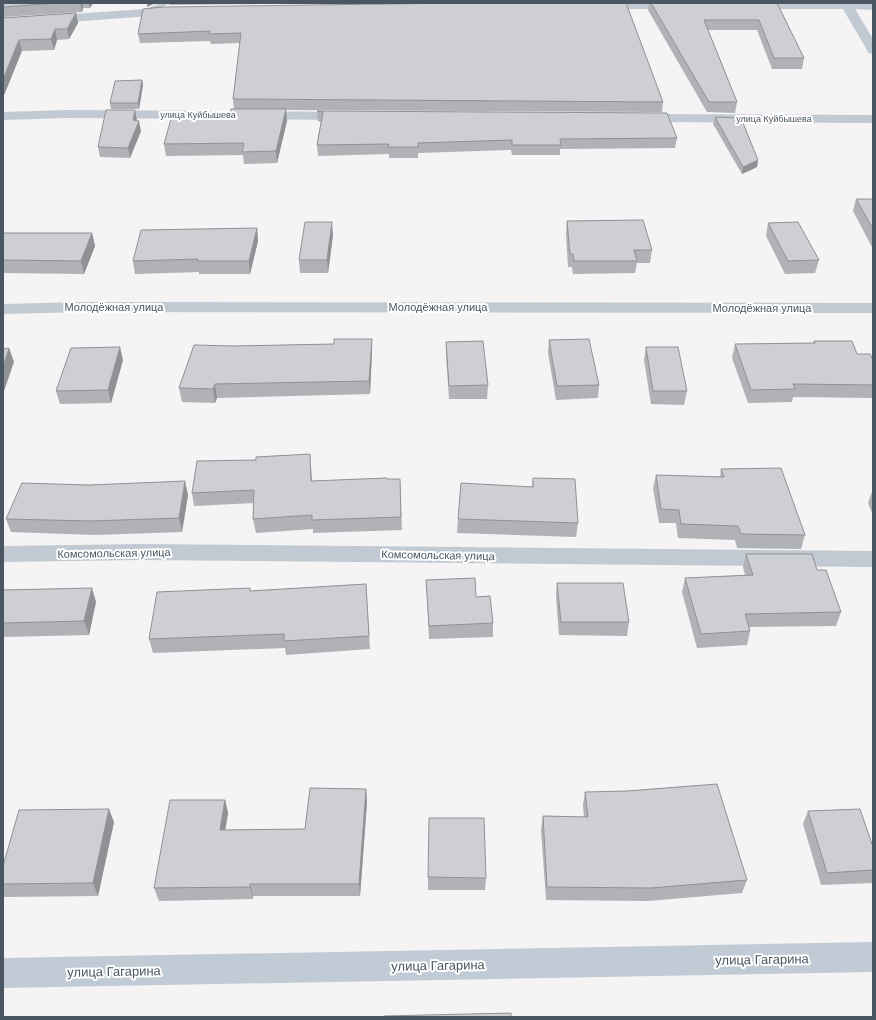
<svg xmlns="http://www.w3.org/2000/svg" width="876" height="1020" font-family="Arial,sans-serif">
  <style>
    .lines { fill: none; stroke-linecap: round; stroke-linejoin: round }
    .service { fill: #c1cad2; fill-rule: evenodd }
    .minor { fill: #c1cad2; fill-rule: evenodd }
    .secondary { fill: #c1cbd6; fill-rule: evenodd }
    .wall { fill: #b0b2b7 }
    .shaded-wall { fill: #909195 }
    .building { fill: #cdcfd5; stroke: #909195 }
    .labels { text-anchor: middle; stroke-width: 4; stroke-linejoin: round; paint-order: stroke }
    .far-street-label { font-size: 9px; fill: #4a5661; stroke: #fff }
    .street-label { font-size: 11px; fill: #4a5661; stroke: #fff }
    .near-street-label { font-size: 13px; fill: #4a5661; stroke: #fff }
  </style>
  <rect width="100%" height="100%" fill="#f5f3f3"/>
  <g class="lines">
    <!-- service -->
    <path class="service" d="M160 3H171L146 14H143L139 12Z"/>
    <!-- minor -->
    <path class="minor" d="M593 3H684L685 5 683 8 679 9H598L594 8 592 5Z
      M743 3H873V10L855 9 873 39V54L868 53 867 50 843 9H748L744 8 742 5Z
      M173 7 177 8 179 11 177 14 3 27V19Z
      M68 110 348 112 353 113 355 116 353 119 348 120 68 118 3 120V112Z
      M640 114 873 115V123L640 122 635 121 633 118 635 115Z
      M84 302 873 303V313L84 312 3 314V304Z
      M140 544 873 551V567L140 560 3 562V546Z"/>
    <!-- secondary -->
    <path class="secondary" d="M873 942V972L3 988V958Z"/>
  </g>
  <!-- wall -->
  <path class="wall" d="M3 3H93L90 8H83L82 12 3 17Z
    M169 3H353L169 5Z
    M460 3 663 102 662 112 286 110 287 121 277 163 244 164 243 155 166 156 164 144 190 119 230 117 234 109 233 99 240 43 211 44 210 41 140 43 138 34Z
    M649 3H777L804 58 802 69H772L757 30H708L737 102 735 113 707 112 648 10Z
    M76 13 78 23 69 39 57 40 54 50 22 51 3 18Z
    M142 80 143 85 139 109H111L110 103Z
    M317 111 677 138 675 148 560 149V155H512L511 150 418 153V158H389V154L318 156 317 145 321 122 318 121Z
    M715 117 758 160 757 167 742 174 713 124Z
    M137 121 141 131 130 158 100 157 98 147Z
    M856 199H873V249L853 211Z
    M567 221 652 250 650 263H637L635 273 573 274 572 267H568L566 233Z
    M768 223 819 260 815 273 785 274 766 236Z
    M257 228 258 241 250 274H199V272L135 274 133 261Z
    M3 233H92L95 246 84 274 3 273Z
    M333 235 328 273H300L299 260Z
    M372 339V352L370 394 217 398 215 403 182 402 179 388 234 346 334 344Z
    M549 340 599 385 598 398 556 400 548 353Z
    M814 341 857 354 873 360V398L793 397 792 402 748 403 732 358 735 344 813 343Z
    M446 342 488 385 487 399H449L446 355Z
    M646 347 687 391 684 405 651 404 644 360Z
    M123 360 111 403 60 404 56 391Z
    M311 467 312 481 400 479 402 530 313 533V529L256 533 253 519 254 503 194 506 192 493Z
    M721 469 805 535 801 549 737 548 735 540 678 538 676 523H659L653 488 656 475 720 477Z
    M533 478 578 523 576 537 457 533 458 519 532 486Z
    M873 489V515L868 503Z
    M188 495 182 532 95 535 11 532 6 519Z
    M746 554 817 570 841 612 836 626 749 627 750 631 747 645 697 648 682 592 685 578 745 575 743 567Z
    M426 580 476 597 493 623V637L429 639 427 594Z
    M557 583 629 622 627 636 559 635 556 596Z
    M366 584 370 649 286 655 285 648 153 653 149 639 250 591Z
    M3 590 96 602 89 635 3 637Z
    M366 789 367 802 360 896H253V899L159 901 154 888 225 800 228 813 225 830 305 829Z
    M585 792 747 880 742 893 648 901 546 900 541 829 543 816 584 817 583 805Z
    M808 811 873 847V883L821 885 803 824Z
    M114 822 98 896 4 897 3 894V866Z
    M428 877 486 878 485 890H428Z"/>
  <!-- shaded-wall -->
  <path class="shaded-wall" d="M80 3H82L83 8 82 12Z
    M89 3H93L90 8Z
    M147 3H156L147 7Z
    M76 13 78 23 69 39 67 29Z
    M55 29 57 40 54 50 51 39Z
    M19 40 22 51 3 98V79Z
    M142 80 143 85 139 109 138 103Z
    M286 109 287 121 277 163 276 151Z
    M135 110 137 120 136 129 139 121 141 131 130 158 128 148Z
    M758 160 757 167 742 174 743 167Z
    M332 222 333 235 328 273 327 260Z
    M257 228 258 241 250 274 249 261Z
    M92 233 95 246 84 274 81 261Z
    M372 339V352L370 394 369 381Z
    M120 347 123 360 111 403 108 390Z
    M9 348 14 362 3 394V367Z
    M215 384 217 398 215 403 213 389Z
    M310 454 311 467 312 494 311 481Z
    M185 481 188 495 182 532 179 518Z
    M92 588 96 602 89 635 84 621Z
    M366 789 367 802 360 896 359 884Z
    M225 800 228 813 223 843 220 830Z
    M109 809 114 822 98 896 93 883Z
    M250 884 253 896V899L250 887Z"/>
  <!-- building -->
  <path class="building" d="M3 3H57L3 7Z
    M460 3H626L663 102 233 99 241 33 209 34 210 31 138 34 143 9 163 7Z
    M651 3H777L804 58H774L759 20H704L737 102H709Z
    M76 13 67 29H55L51 39 19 40 3 79V18Z
    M142 80 138 103H110L115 81Z
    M231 109H286L276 151 242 152 244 143 164 144 171 119H190L191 117H230Z
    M106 110H135L133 120 139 121 128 148 98 147Z
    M317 111 667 113 677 138 560 139 561 145H512V140L418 143V147H388L389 144 317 145 323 112Z
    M715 117 741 118 758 160 743 167Z
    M856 199H873V229Z
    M643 220 652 250H634L637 261H574L573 254H570L567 221Z
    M305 222H332L327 260H299Z
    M798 222 819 260 788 261 768 223Z
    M257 228 249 261H197L198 259 133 261 141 230Z
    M3 233H92L81 261 3 260Z
    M334 339H372L369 381 215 384 213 389 179 388 194 345 234 346 334 344Z
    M589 339 599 385 557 386 549 340Z
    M483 341 488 385 449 386 446 342Z
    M814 341H852L857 354H870L873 360V385L793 384 795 389 751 390 735 344 815 343Z
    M120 347 108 390 56 391 71 348Z
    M646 347H678L687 391H653Z
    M9 348 3 367V349Z
    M310 454 311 481 387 478V479H400L401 517 312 520V515L253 519 254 490 192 493 197 461 256 460V457Z
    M781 468 805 535 741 534 738 526 681 524 679 510 661 509 656 475 724 477 721 469Z
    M533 478 575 479 578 523 458 519 461 483 533 487Z
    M185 481 179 518 91 521 6 519 22 483 89 485Z
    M746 554H812L817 570H826L841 612 745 614 750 631 701 634 685 578 753 575Z
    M475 578 476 597 490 596 493 623 429 626 426 580Z
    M557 583H623L629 622H561Z
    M366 584 369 636 284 641V634L149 639 157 592 250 588V591Z
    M92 588 84 621 3 623V590Z
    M717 784 747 880 651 888 547 887 543 816 588 817 585 792 627 791Z
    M310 788 366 789 359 884H250V887L154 888 170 800H225L220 830 305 829Z
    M109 809 93 883 3 884V866L19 810Z
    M860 809 873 847V870L827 873 808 811Z
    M429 818H484L486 878 428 877Z
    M511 1013V1017H384V1016Z"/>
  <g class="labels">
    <!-- far-street labels -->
    <g class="far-street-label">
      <text x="198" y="118">улица Куйбышева</text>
      <text x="774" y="122">улица Куйбышева</text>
    </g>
    <!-- street labels -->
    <g class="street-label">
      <text x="114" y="311">Молодёжная улица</text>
      <text x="438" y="311">Молодёжная улица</text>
      <text x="762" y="312">Молодёжная улица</text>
      <text transform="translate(114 553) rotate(-1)" y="4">Комсомольская улица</text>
      <text transform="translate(438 555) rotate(1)" y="4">Комсомольская улица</text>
    </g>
    <!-- near-street labels -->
    <g class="near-street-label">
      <text transform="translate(762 959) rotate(-1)" y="5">улица Гагарина</text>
      <text transform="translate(438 965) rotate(-1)" y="5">улица Гагарина</text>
      <text transform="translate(114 971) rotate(-1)" y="5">улица Гагарина</text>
    </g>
  </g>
  <!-- border -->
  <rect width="876" height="1020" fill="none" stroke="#4a5661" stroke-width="8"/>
</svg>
